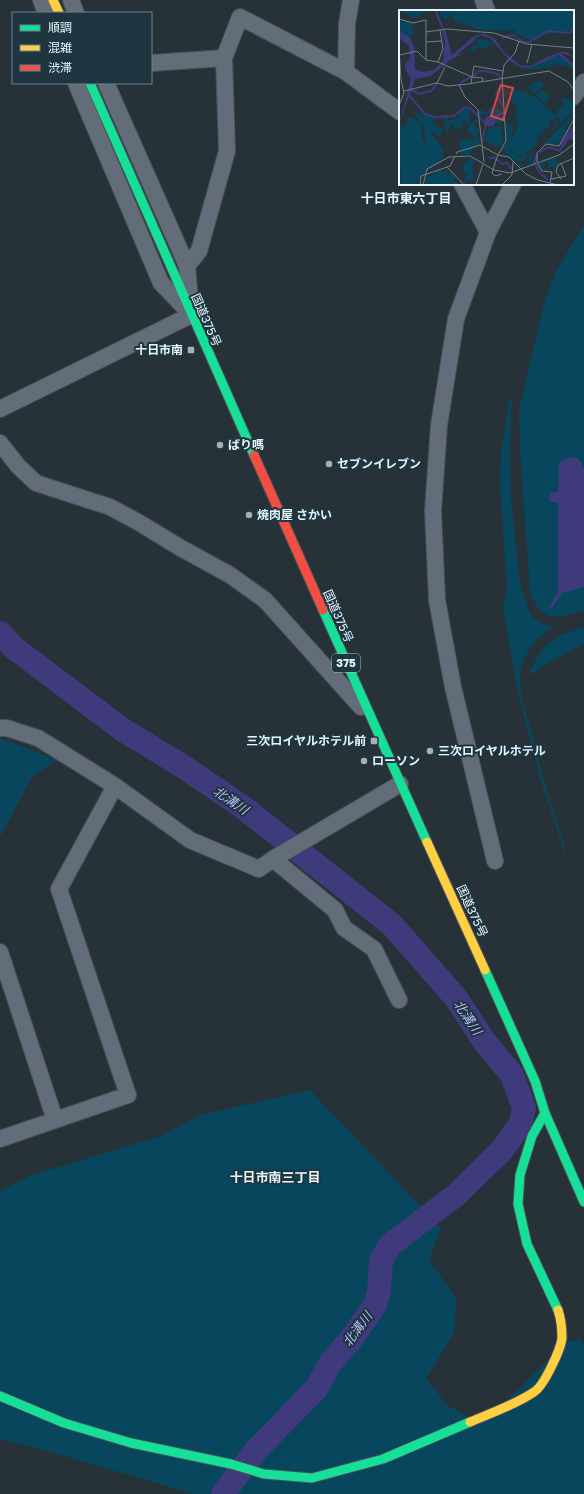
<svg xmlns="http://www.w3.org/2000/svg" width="584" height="1494" font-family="'Golos Text','Noto Sans JP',sans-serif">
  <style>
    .green { fill: #07465d }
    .water { fill: #3e3a7b }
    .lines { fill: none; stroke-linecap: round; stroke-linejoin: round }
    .river { stroke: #3e3a7b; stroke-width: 24 }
    .street-casing { stroke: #475056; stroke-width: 18 }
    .fast-casing { stroke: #475056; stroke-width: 11 }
    .slow-casing { stroke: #475056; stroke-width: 11 }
    .jam-casing { stroke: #475056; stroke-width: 11 }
    .street { stroke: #626d79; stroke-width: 16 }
    .fast { stroke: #16e098; stroke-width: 9 }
    .slow { stroke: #ffcf43; stroke-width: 9 }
    .jam { stroke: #f24e42; stroke-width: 9 }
    .poi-dot { fill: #a4b1b7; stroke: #1f3540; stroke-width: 1.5 }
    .labels { text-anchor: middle; stroke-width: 4; stroke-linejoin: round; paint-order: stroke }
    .shield { fill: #1f3540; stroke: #abbbc4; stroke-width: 1 }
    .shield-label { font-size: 11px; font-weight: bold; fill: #e7f5fc }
    .street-label { font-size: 12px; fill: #e7f5fc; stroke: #1f3540 }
    .poi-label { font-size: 12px; font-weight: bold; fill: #e7f5fc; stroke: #1f3540; text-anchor: start }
    .neighbourhood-label { font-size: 13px; font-weight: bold; fill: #e7f5fc; stroke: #1f3540 }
    .water-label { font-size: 13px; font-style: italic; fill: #b8baf8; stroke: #1f3540 }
    .inset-river { fill: none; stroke: #3e3a7b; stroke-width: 2 }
    .inset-road { fill: none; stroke: #748086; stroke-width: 1 }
    .view { fill: #d94748; fill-opacity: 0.15; stroke: #d94748; stroke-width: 2 }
    .inset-edge { fill: none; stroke: #e7f5fc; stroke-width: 2 }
  </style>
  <rect width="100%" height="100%" fill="#273238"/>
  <!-- green -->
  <path class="green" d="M584 225V611C557 618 542 624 530 592L520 452 519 410 545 300 557 269Z
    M512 397 510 444 511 499 520 584 529 610 533 618 546 625 554 626 537 639 527 653 520 670 521 694 543 777 565 848 567 860 540 778 517 688 503 607 507 591 500 485 501 451 510 398Z
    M584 627V644L541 667 533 674 529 673C544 642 551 637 584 627Z
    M0 738 57 760 32 777 0 837Z
    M310 1090 441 1228 429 1260 457 1299 454 1333 426 1378 447 1405 479 1423 517 1391 565 1343 580 1339 584 1344V1494H194L47 1451 0 1439V1191L29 1176 161 1136 200 1115Z"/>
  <!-- water -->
  <path class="water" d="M572 457H576L581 462 584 469V587L562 593 552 608 549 607 558 592V503L549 501 550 493 558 492 559 464 561 461Z"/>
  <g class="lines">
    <!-- river -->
    <path class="river" d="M0 633 13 647 123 730 184 767 244 808 392 925 456 998 484 1041 512 1075 524 1108 520 1125 502 1150 456 1195 390 1245 381 1261 379 1291 375 1305 352 1338 331 1362 316 1389 256 1450 223 1494"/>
    <defs>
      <path id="street" d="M41 0 46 13
        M71 0 76 13
        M483 0 487 11
        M224 58 240 17 346 72 400 112
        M151 63 224 58 227 151 199 251 187 266
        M346 72 347 24 351 0
        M76 83 161 283 186 309
        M106 83 187 266 190 300
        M573 97 584 82
        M462 184 488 232
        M0 409 191 315
        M0 443 18 466 36 483 110 507 138 522 179 547 230 575 265 600 361 707
        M0 728H7L38 738 115 786 190 840 259 869 273 859 400 784
        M273 859 335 910 344 928 374 949 399 1000
        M495 861 453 687 437 600 433 511 439 425 456 319 488 232 513 184
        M0 952 55 1120
        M0 1139 128 1095 59 889 115 786"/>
      <path id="fast" d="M90 83 254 455
        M323 610 427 842
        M485 970 535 1081 545 1113 584 1202
        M545 1113 532 1136 520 1175 518 1204 527 1244 558 1310
        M0 1396 64 1423 131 1443 231 1464 264 1474 312 1478 383 1459 470 1422"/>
      <path id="slow" d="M53 0 59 13
        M427 842 485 970
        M470 1422C491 1413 515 1405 534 1392 544 1386 561 1349 562 1338 562 1328 561 1319 558 1310"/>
      <path id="jam" d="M254 455 323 610"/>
    </defs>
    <!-- street casing -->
    <use href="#street" class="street-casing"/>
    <!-- fast casing -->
    <use href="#fast" class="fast-casing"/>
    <!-- slow casing -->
    <use href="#slow" class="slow-casing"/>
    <!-- jam casing -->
    <use href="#jam" class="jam-casing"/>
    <!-- street -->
    <use href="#street" class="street"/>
    <!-- fast -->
    <use href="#fast" class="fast"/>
    <!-- slow -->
    <use href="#slow" class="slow"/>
    <!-- jam -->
    <use href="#jam" class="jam"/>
  </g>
  <!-- markers -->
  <g class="poi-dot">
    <rect x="187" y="346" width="8" height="8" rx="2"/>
    <circle cx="220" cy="445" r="4"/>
    <circle cx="329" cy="464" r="4"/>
    <circle cx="249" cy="515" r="4"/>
    <rect x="370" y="737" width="8" height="8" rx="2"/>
    <circle cx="430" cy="751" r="4"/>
    <circle cx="364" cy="761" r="4"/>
  </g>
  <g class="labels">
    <!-- shield labels -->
    <rect class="shield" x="332" y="654" width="28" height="18" rx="3"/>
    <g class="shield-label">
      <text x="346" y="667">375</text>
    </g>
    <!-- street labels -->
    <g class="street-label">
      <text transform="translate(206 320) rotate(66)" y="4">国道375号</text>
      <text transform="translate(338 616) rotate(66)" y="4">国道375号</text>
      <text transform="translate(472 911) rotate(65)" y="4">国道375号</text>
    </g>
    <!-- poi labels -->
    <g class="poi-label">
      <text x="183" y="354" text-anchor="end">十日市南</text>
      <text x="228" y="449">ばり嗎</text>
      <text x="337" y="468">セブンイレブン</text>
      <text x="257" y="519">焼肉屋 さかい</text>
      <text x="366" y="745" text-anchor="end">三次ロイヤルホテル前</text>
      <text x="438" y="755">三次ロイヤルホテル</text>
      <text x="372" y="765">ローソン</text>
    </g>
    <!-- neighbourhood labels -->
    <g class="neighbourhood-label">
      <text x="406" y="203">十日市東六丁目</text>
      <text x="275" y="1182">十日市南三丁目</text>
    </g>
    <!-- water labels -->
    <g class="water-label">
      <text transform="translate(231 800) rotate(34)" y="5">北溝川</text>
      <text transform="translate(468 1017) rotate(56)" y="5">北溝川</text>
      <text transform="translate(357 1329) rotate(-53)" y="5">北溝川</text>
    </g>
  </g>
  <!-- overview -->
  <g transform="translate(399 10)">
    <rect width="175" height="175" fill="#273238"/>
    <path d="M0 0H28L17 9ZM40 0H175V15L167 23 155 22 132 30 117 24 114 18 109 21 82 20 57 12 51 3 49 9 45 10ZM0 10 13 13 14 26H5L0 20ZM80 29 88 30 96 35 90 33 89 37 81 38 78 33 73 38 78 35 80 38 73 41V38V41L68 43ZM161 45 174 57 175 63 170 57 161 54 137 59H127L124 58ZM133 72H145L144 76 135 84 129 77 133 74 134 79ZM119 80 129 83 152 98 142 92 156 105 157 102 159 109 158 116 149 125 159 110 156 108V111L154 113 155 111 152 109 148 119H145L143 123H148L141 126 143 123 134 130 140 126 136 136 144 130 143 126 145 129 149 125 147 127 124 146 114 144 110 133 108 104 110 116 115 114 111 133 118 118 117 95 114 93V96L113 92H111L108 96 109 91 112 84ZM142 80 149 84 150 90 147 93 137 86 140 85H136ZM159 88 175 89V100L161 114 156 93 160 101 161 97 164 98V91ZM66 97 71 100 70 109 73 114 77 110 81 99 87 103 92 98 101 99 102 107 105 106 104 112 99 114 96 112 98 109 92 104 79 106 76 116 80 121 78 127 81 133 73 138 71 145 63 144 61 136 62 128 76 131 74 125 68 123 70 115 66 110 63 112 62 121 58 117 55 119 54 114H51L48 125 46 118 43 121 41 128 37 123H32L44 139V149L21 166 19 173 2 175 0 118 3 114 5 118 10 107 16 109 22 114 23 130 27 133 25 117 15 102 36 107 34 114 44 120 49 115 44 114 46 110 41 107 45 105H49V110L56 109ZM175 103 169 118 168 112 166 114 167 121 162 130 156 135 158 132 152 135 148 133 143 136ZM107 105 112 142 121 148 133 143 121 153 123 155 141 137 133 147 132 154 134 151 135 153 132 154 128 151 123 158 120 154 121 150 117 152 103 140 108 132ZM96 116 104 117 102 125 106 128 99 138 95 137 96 133 93 134 86 131 88 120ZM73 147 76 151 73 156 75 170H67V175L63 171 69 165 64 161V155ZM157 147 159 153 156 161 153 157 149 158 150 153 146 152 145 158 138 153ZM39 159 55 165 56 172 61 175H25L27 166 30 167Z" fill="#07465d"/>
    <path d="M46 19 53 45 74 27 84 23 95 28 106 43 122 56 134 55 150 46 162 42H166L169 43 175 47 162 43 175 55V58L160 45 135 56 122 58 111 51 91 28 82 25 74 29 78 28 58 45 66 42 50 51 32 66 16 69 0 115 12 69 6 59 7 52 11 49 10 36 0 28V20L11 28 15 36 16 59 24 62 35 60 44 51 46 31 43 21ZM85.5 111a5.5 5.5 0 1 1 11 0a5.5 5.5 0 1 1-11 0ZM172 117 175 118 174 130 170 129 164 138 161 135Z" fill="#3e3a7b"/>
    <path class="inset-river" d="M36 0 45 21M103 28 114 25 124 32H130L149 21 171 23 175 15M74 66 80 61H86L99 64 101 68M61 73 72 67M101 75 97 85 103 95M12 80 20 84 32 81 38 74M9 84 26 104 35 107 55 106 66 97 71 98 87 114 83 132M94 108 105 102M141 142 149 137 161 141 163 136M138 145 135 151 140 162M90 148H96L103 154 108 153 113 159M140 162 149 170"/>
    <path class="inset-road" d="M0 9 14 13 27 10V50L39 52 73 67 72 74M27 22 48 19 95 23 128 34 175 38M27 32 43 31M0 38 2 70 5 83 0 95M1 45 18 41 27 50M39 52 44 39 41 20M128 53 133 34M103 68 105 55 116 43 120 31M103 68 107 131 98 147 93 163 96 166 103 164M83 72 84 68 73 67 75 56 104 61M38 73 46 57M60 75 66 87 79 100 85 152M5 81 38 73 49 76 69 74 150 61 169 72 175 80M57 144 58 142 81 135 99 145M99 145 110 147 127 164 139 170 159 175M138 152V143L147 134 160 136 175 109M139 154 143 161 153 162 151 173M48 157 65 175M152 169 167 166 162 153M162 169 157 162 159 155 175 148M21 175 22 166 51 156 56 146M24 175 28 159 50 147 71 146 95 160 111 163 160 145 175 134M77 175 84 154M103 175 113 165 114 152"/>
    <path class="view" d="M102 75 114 78 104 110 92 106Z"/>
    <rect width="175" height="175" class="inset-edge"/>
  </g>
  <!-- legend -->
  <rect x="12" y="12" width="140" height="72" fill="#1f3540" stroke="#6f828b"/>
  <rect x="20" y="25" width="20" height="6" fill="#16e098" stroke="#6f828b"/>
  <text x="48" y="32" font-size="12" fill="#e7f5fc">順調</text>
  <rect x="20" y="45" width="20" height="6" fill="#ffcf43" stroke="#6f828b"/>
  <text x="48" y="52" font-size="12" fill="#e7f5fc">混雑</text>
  <rect x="20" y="65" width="20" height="6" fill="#f24e42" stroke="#6f828b"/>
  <text x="48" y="72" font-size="12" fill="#e7f5fc">渋滞</text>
</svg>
